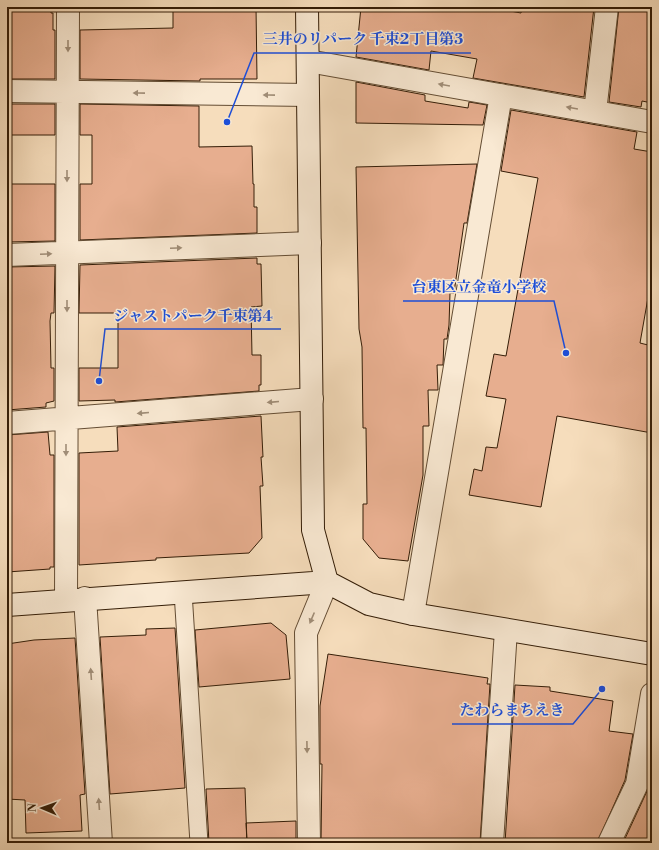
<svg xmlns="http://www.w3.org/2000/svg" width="659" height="850" font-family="'Libre Bodoni','Noto Serif JP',serif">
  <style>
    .building { fill: #e7ae8f; stroke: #341d07 }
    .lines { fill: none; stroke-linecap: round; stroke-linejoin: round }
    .lane-casing { stroke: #644d34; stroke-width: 19 }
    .street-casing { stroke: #644d34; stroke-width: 24 }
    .secondary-casing { stroke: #341d07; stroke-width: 24 }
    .lane { stroke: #f9e9d3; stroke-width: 17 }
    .street { stroke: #f9e9d3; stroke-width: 22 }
    .secondary { stroke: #f9e9d3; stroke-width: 22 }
    .oneway { fill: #a08d77 }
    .leader { fill: none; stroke: #1d4ed8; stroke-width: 1.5 }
    .callout-dot { fill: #1d4ed8; stroke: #f9e9d3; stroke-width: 1.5 }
    .callout-label { font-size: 15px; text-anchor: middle; font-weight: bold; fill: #1d4ed8; stroke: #f9e9d3; stroke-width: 3; stroke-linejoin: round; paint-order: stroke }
  </style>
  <rect width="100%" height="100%" fill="#f6ddbc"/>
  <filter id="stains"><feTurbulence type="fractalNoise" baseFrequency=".005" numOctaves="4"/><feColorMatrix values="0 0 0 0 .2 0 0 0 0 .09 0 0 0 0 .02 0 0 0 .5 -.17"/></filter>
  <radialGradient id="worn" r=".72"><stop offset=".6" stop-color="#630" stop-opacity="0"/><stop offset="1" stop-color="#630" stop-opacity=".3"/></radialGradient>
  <!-- building -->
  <path class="building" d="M7 7H51V13H53V30H55V79H7Z
    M173 7H256L257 79H200V81L80 79V30L173 28Z
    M361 7H461L485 11V7H489L521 13 522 7H594L584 97 473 78 477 59 431 51 429 70 356 57Z
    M619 7H652V103L642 101 641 107 609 102Z
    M356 82 425 95V101L468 108 469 102 487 105 483 125 356 123Z
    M7 104H55V135H7Z
    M80 104 199 106V147L252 146 253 184H254V207H257V233L80 240V184H92V135H80Z
    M511 110 637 132 634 149 652 152V275L640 343 652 346V433L557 416 541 507 469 495 474 469 482 471 486 447 497 448 506 399 486 396 494 354 506 356 538 178 501 171Z
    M477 164 467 223H464L454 293H450L449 325 447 339H444L443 365H437L438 390H428L429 426H423V475L408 561 379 558 363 539V504H367L366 428H363L362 347 359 329 356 167Z
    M7 184H55V241L7 242Z
    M257 258V264H261L262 306 251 307 252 355H261V385H259V391L115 402V400L79 401V368H118V313H79L80 265Z
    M55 266 54 313H51L50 321 51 368H54V401L46 403V407L7 410V267Z
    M261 416 263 457H261L263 486H260L262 538 249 553 156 558V560L79 565V453L118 451 117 427Z
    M48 432 50 455H54V567H50V569L7 572V435Z
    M271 623 286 635 290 679 199 687 195 630Z
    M175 628 185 788 110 794 100 637 146 635V629Z
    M75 638 85 794 80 795 82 831 26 833 25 800 7 799V644L34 640Z
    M328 654 488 678 487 684H490L480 843H321L322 764H320V706Z
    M515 685 550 687V691L613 701 609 731 633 734 625 780 597 843H505Z
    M652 770V843H623L648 789Z
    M245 788 247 843 246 823 296 821V843H209L206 789Z"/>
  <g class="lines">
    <defs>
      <path id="lane" d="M183 592 199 843"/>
      <path id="street" d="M308 61 652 122
        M7 91 308 95
        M595 112 607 7
        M7 255 310 243
        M7 423 312 399
        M85 598 101 843
        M66 600 68 7
        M413 614 501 95
        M309 843 306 633 327 582
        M492 843 506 630
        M609 843 637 784 652 694"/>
      <path id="secondary" d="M307 7 313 530 327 582
        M7 605 327 582 369 604 413 614 652 654"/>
    </defs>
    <!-- lane casing -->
    <use href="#lane" class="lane-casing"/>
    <!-- street casing -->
    <use href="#street" class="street-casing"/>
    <!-- secondary casing -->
    <use href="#secondary" class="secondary-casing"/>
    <!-- lane -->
    <use href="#lane" class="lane"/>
    <!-- street -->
    <use href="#street" class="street"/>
    <!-- secondary -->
    <use href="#secondary" class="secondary"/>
  </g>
  <!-- one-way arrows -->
  <defs><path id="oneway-solid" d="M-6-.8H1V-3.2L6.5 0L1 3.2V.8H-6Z"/></defs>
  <g class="oneway">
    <use href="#oneway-solid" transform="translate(68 46) rotate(90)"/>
    <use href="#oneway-solid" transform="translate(444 85) rotate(-170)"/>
    <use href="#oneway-solid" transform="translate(139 93) rotate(-179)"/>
    <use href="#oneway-solid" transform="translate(269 95) rotate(-179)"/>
    <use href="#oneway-solid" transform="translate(572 108) rotate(-170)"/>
    <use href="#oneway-solid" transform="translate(67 176) rotate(90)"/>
    <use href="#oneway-solid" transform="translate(176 248) rotate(-2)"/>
    <use href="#oneway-solid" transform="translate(46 254) rotate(-3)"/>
    <use href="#oneway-solid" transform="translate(67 306) rotate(90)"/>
    <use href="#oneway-solid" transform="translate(273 402) rotate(175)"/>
    <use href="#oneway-solid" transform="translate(143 413) rotate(175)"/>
    <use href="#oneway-solid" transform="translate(66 450) rotate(90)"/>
    <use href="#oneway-solid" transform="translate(312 618) rotate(113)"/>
    <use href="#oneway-solid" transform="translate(91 674) rotate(-94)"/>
    <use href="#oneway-solid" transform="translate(307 747) rotate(89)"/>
    <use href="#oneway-solid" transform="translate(99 804) rotate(-94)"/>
  </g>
  <!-- callouts -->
  <path class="leader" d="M227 122L254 53H471M566 353L554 301H403M99 381L105 329H281M602 689L573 724H452"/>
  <g class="callout-dot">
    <circle cx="227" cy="122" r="4"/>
    <circle cx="566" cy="353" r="4"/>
    <circle cx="99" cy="381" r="4"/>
    <circle cx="602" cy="689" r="4"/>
  </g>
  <g class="callout-label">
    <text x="363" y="44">三井のリパーク 千束2丁目第3</text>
    <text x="479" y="292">台東区立金竜小学校</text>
    <text x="193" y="321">ジャストパーク千束第4</text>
    <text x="512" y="715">たわらまちえき</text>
  </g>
  <!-- margin -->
  <rect width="659" height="850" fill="none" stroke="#f6ddbc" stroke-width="24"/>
  <rect x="8" y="8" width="643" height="834" fill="none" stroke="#341d07" stroke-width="2"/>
  <rect x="12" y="12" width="635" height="826" fill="none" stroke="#341d07"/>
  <!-- north arrow -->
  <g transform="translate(42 808) rotate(272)" stroke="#f9e9d3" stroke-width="3" paint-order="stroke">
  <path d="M0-3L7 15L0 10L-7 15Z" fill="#341d07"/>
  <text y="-6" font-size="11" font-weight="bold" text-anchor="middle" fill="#341d07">N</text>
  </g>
  <rect width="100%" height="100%" filter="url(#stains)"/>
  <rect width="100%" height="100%" fill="url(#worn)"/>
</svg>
